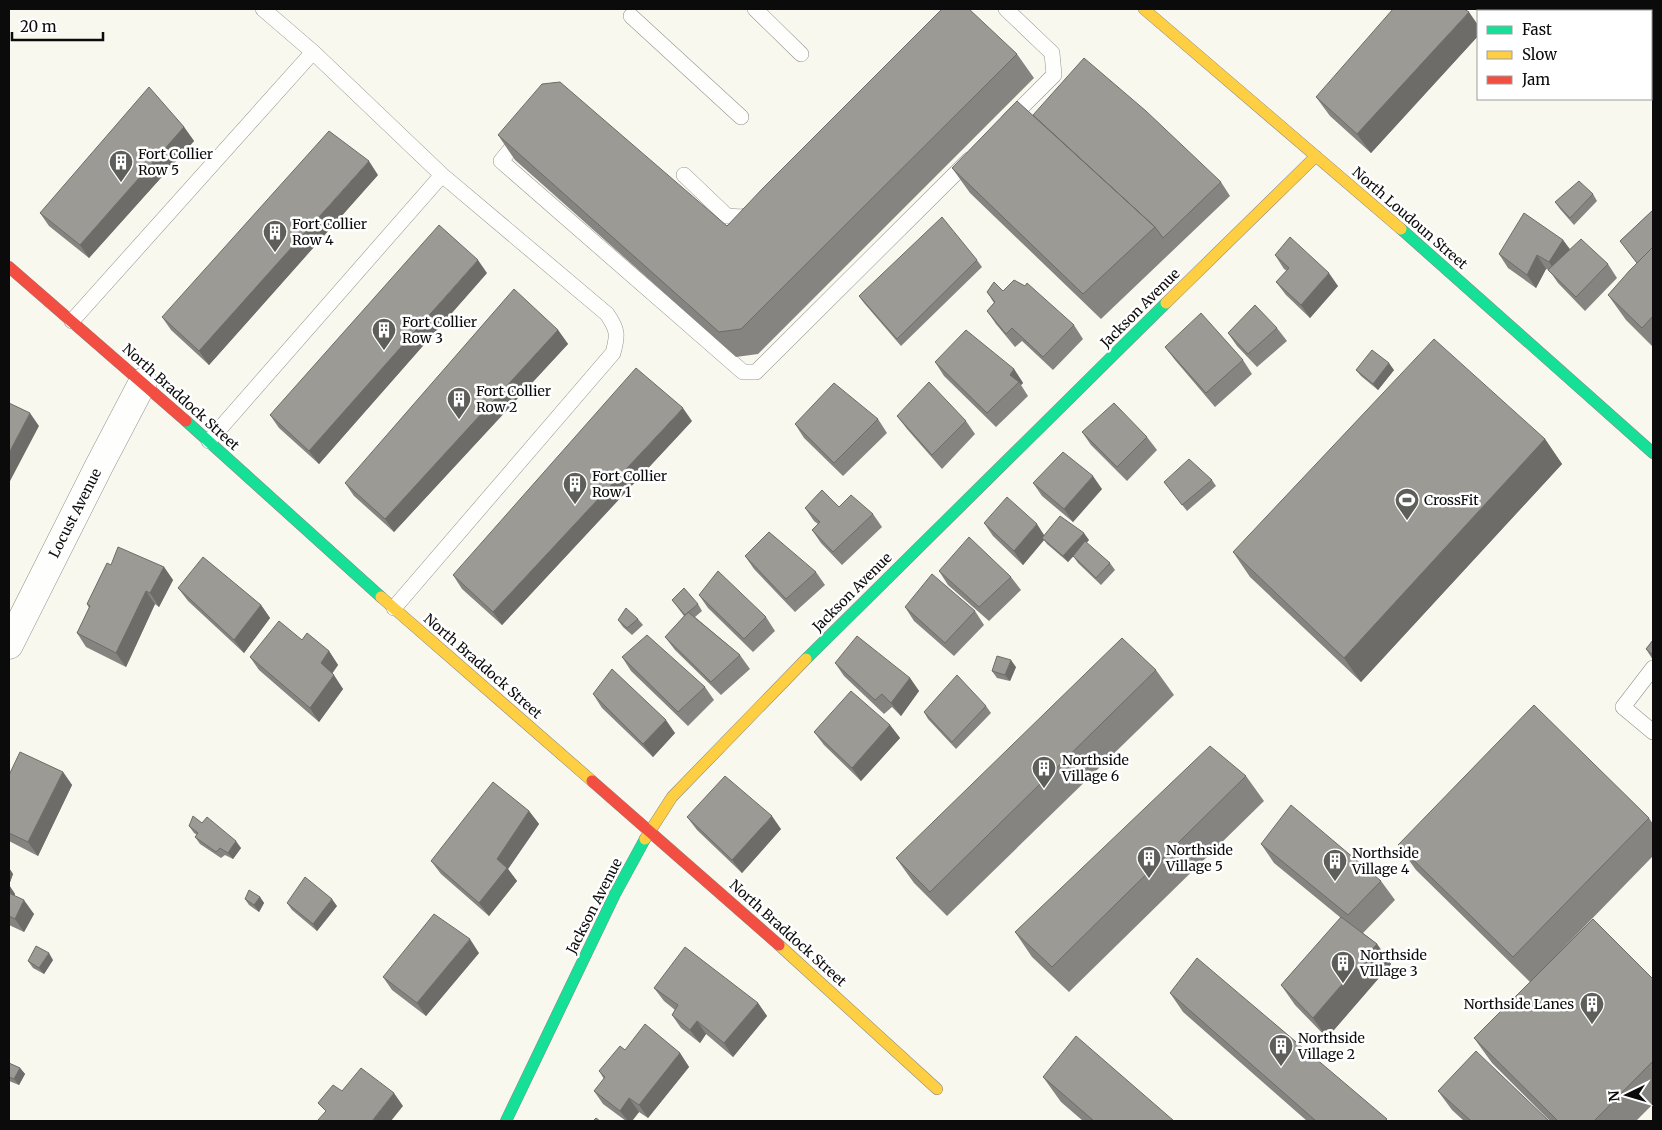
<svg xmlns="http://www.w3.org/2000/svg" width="1662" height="1130" font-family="Merriweather,serif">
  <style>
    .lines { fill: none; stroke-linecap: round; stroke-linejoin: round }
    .lane-casing { stroke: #92928e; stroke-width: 16 }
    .street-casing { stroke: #92928e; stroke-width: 29 }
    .fast-casing { stroke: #898884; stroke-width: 12 }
    .slow-casing { stroke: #898884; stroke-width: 12 }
    .jam-casing { stroke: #898884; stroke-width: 12 }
    .lane { stroke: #fefefd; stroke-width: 15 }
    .street { stroke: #fefefd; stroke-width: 28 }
    .fast { stroke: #16e098; stroke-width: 11 }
    .slow { stroke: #ffcf43; stroke-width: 11 }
    .jam { stroke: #f24e42; stroke-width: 11 }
    .wall { fill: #868480 }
    .shaded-wall { fill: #6d6c68 }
    .building { fill: #9c9a95; stroke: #6d6c68 }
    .labels { text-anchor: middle; stroke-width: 5; stroke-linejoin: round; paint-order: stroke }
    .poi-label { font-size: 14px; fill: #0b0b0b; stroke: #fff; text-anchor: start }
    .street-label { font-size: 14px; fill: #0b0b0b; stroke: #fff }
  </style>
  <rect width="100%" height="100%" fill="#f9f8ef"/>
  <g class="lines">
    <defs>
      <path id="lane" d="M263 9 313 52 442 175 607 314C618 330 618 335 613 353L394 608
        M755 9 801 54
        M1006 9 1052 53 1054 75 1009 120
        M631 16 741 117
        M522 135 501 161 743 372H756L969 160
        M684 175 727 216 742 217 756 212
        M72 321 313 52
        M209 441 442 175
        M1653 668 1623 707 1653 732"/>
      <path id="street" d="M9 645 99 466 143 382"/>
      <path id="fast" d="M1401 229 1653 453
        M186 421 381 597
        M806 659 1166 303
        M506 1121 615 894 645 839"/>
      <path id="slow" d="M1144 9 1401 229
        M1166 303 1316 156
        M381 597 592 781
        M645 839 672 797 806 659
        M779 945 937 1089"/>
      <path id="jam" d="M9 267 186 421
        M592 781 779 945"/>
    </defs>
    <!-- lane casing -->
    <use href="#lane" class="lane-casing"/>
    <!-- street casing -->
    <use href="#street" class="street-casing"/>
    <!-- fast casing -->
    <use href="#fast" class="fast-casing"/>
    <!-- slow casing -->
    <use href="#slow" class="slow-casing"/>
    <!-- jam casing -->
    <use href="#jam" class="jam-casing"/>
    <!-- lane -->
    <use href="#lane" class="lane"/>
    <!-- street -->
    <use href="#street" class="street"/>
    <!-- fast -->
    <use href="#fast" class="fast"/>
    <!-- slow -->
    <use href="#slow" class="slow"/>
    <!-- jam -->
    <use href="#jam" class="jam"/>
  </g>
  <!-- wall -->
  <path class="wall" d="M1478 25V36L1371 153 1330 116 1316 97Z
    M1017 54 1034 78 758 354 736 357 515 160 498 135 727 226Z
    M1033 115 1221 182 1230 196 1101 319 970 193 952 168Z
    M184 127 194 141 89 258 49 226 40 213Z
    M378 175 209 365 171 330 162 317Z
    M1593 194 1597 201 1574 225 1560 209 1555 202Z
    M1653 210V347L1626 320 1608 295 1637 263 1620 241Z
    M1563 240 1570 249 1608 264 1617 278 1585 311 1558 283 1549 270 1546 269 1536 288 1508 268 1499 254Z
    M1275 255 1338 286 1310 318 1286 295 1276 282 1287 271 1284 269Z
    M977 260 982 267 901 346 864 303 859 296Z
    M487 273 319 464 279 428 270 415Z
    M1003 291 1074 325 1083 339 1053 370 1022 341 1015 347 996 324 987 311 994 303 987 292Z
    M1277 328 1287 341 1257 367 1237 346 1228 333Z
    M558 330 568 344 394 532 354 496 345 483Z
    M1165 347 1243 360 1252 374 1215 407 1175 360Z
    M935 362 1014 369 1023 383 1021 385 1028 396 996 427 944 376Z
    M1356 370H1394L1378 390 1361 376Z
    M897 416 966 421 975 434 942 469 907 429Z
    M878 419 887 433 843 476 804 438 795 424Z
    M692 421 502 625 462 589 453 575Z
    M1082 432 1147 437 1157 450 1127 481 1091 445Z
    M1545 439 1562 464 1361 682 1250 577 1233 552Z
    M1212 480 1216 486 1187 511 1164 482Z
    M1033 483 1102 489 1073 522 1042 496Z
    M839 507 873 514 882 527 842 565 821 543 812 530 818 524 814 521 805 508Z
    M984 523 1044 535 1089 540 1086 543 1110 563 1115 570 1101 585 1078 563 1073 556 1068 562 1047 544 1044 540 1023 565 993 536Z
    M745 556 816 572 825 585 795 612 754 569Z
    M111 565 164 567 173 580 159 607 155 604 126 667 86 647 77 633 89 608 87 604Z
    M939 571 1011 577 1021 590 989 621 948 585Z
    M178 588 261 605 270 618 244 653 188 601Z
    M699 595 766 617 775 631 753 652 708 608Z
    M672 600 698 604 702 611 695 617 740 655 750 669 721 695 675 650 665 637 684 616Z
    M905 607 975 611 984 625 954 656 914 621Z
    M638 619 643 625 632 635 623 627 618 620Z
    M302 640 329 651 338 665 332 674 343 689 319 722 259 670 250 657Z
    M1653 640V660L1646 649Z
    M622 657 705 687 714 700 688 726 631 671Z
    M835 663 910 678 919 691 901 716 892 707 884 714 844 676Z
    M1016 667 1010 681 997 678 992 671Z
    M1156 670 1174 695 947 916 914 883 896 858Z
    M593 694 675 733 653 757 602 708Z
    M986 706 991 713 956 749 928 719 924 712Z
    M890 725 900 738 861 781 824 745 814 732Z
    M63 772 72 785 38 856 9 841V775Z
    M1246 776 1264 801 1069 992 1032 957 1015 932Z
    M529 811 539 824 508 869 517 881 489 916 441 874 431 861Z
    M687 817 781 829 742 873 697 830Z
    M1649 818 1653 824V856L1551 961 1653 979V1104L1636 1121H1550L1492 1063 1474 1038 1530 982 1416 870 1398 845Z
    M202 823 241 848 233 859 225 855 221 858 200 844 195 837 197 835 194 833 189 826Z
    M1261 844 1381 881 1395 900 1363 933 1377 944 1391 964 1327 1038 1295 1005 1281 985 1341 918 1274 863Z
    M9 868 13 874 9 885 15 894 14 896 34 914 24 932 9 925Z
    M260 897 264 903 259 912 249 905 245 899Z
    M287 903 337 906 317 931 292 910Z
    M479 953 426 1016 392 990 383 977Z
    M53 960 44 974 33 968 28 961Z
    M654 988 758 1003 767 1016 733 1057 706 1034 700 1043 681 1028 672 1015 675 1010 664 1001Z
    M1170 993 1389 1121H1307L1183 1012Z
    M625 1050 680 1053 689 1067 648 1118 639 1112 632 1121H626L603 1104 594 1091 604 1079 599 1071Z
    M9 1063 20 1068 25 1074 19 1085 9 1081Z
    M1043 1077 1174 1121H1083L1061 1102Z
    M1438 1091 1549 1121H1464L1452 1110Z"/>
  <!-- shaded-wall -->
  <path class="shaded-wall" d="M1469 12 1478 25V36L1371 153 1357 134Z
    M184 127 194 141 89 258 80 245Z
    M369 161 378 175 209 365 199 351Z
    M1563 240 1572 253 1558 275 1549 262Z
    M1537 255 1546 269 1536 288 1527 275Z
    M478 260 487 273 319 464 309 451Z
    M1329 273 1338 286 1310 318 1301 305Z
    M558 330 568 344 394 532 385 519Z
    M1389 363 1394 370 1378 390 1373 384Z
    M1014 369 1023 383 1021 385 1019 382 1010 375Z
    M683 408 692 421 502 625 493 612Z
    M30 413 39 426 9 483V453Z
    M1545 439 1562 464 1361 682 1344 658Z
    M1093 476 1102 489 1073 522 1064 509Z
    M1037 524 1046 538H1042L1044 540 1023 565 1014 551Z
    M1084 533 1089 540 1068 562 1063 556Z
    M164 567 173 580 159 607 150 593Z
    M146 591 155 604 126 667 116 653Z
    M261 605 270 618 244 653 234 640Z
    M329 651 338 665 330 676 321 663Z
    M1011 660 1016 667 1010 681 1005 675Z
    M334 675 343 689 319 722 310 708Z
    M910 678 919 691 901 716 891 703Z
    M666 720 675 733 653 757 643 744Z
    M890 725 900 738 861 781 852 768Z
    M63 772 72 785 38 856 28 842Z
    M529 811 539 824 508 869 517 881 489 916 479 903 497 859Z
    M772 816 781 829 742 873 732 860Z
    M236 841 241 848 233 859 228 853Z
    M9 868 13 874 9 885 15 894 11 903 9 900Z
    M260 897 264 903 259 912 254 905Z
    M332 899 337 906 317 931 313 924Z
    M24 900 34 914 24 932 15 919Z
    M470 939 479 953 426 1016 417 1003Z
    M1377 944 1391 964 1327 1038 1313 1018Z
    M49 953 53 960 44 974 39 968Z
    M758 1003 767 1016 733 1057 724 1043Z
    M697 1021 706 1034 700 1043 690 1030Z
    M680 1053 689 1067 648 1118 639 1105Z
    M20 1068 25 1074 19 1085 14 1079Z
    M394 1093 403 1106 391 1121H372Z
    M629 1098 639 1112 632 1121H628L620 1111Z"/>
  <!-- building -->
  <path class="building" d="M942 9H969L1017 54 741 329 719 332 498 135 542 84 560 82 727 226 763 188Z
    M1393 9H1464L1469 12 1357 134 1316 97Z
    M1084 58 1146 111 1221 182 1163 238 1155 227 1033 115Z
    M149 87 184 127 80 245 40 213Z
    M1017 101 1155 227 1083 294 952 168Z
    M329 131 369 161 199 351 162 317Z
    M1579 181 1593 194 1570 218 1555 202Z
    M1653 210V247L1637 263 1620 241Z
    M1524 213 1563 240 1549 262 1537 255 1527 275 1499 254Z
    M942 217 977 260 897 339 859 296Z
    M439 225 478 260 309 451 270 415Z
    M1290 237 1329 273 1301 305 1276 282 1289 268 1275 255Z
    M1581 239 1608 264 1576 297 1548 270Z
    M1653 247V316L1642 328 1608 295 1630 270Z
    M1014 280 1025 286 1027 283 1074 325 1043 357 1012 328 1006 334 987 311 995 302 987 292 994 282 1003 291Z
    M514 289 558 330 385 519 345 483Z
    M1255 305 1277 328 1248 354 1228 333Z
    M1201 313 1243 360 1206 393 1165 347Z
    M966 330 1014 369 1010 375 1019 382 987 413 935 362Z
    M1434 339 1545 439 1344 658 1233 552Z
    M1372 350 1389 363 1373 384 1356 370Z
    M636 368 683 408 493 612 453 575Z
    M929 382 966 421 932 455 897 416Z
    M834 383 878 419 834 463 795 424Z
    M9 403 30 413 9 453Z
    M1114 403 1147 437 1117 467 1082 432Z
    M1063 452 1093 476 1064 509 1033 483Z
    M1189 459 1212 480 1182 505 1164 482Z
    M822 490 839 507 851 495 873 514 833 552 812 530 820 522 805 508Z
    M1007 497 1037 524 1014 551 984 523Z
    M1060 516 1084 533 1063 556 1042 538Z
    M769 532 816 572 786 599 745 556Z
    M969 537 1011 577 979 607 939 571Z
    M1085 541 1110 563 1096 578 1073 556Z
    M118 547 164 567 150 593 146 591 116 653 77 633 90 606 87 604 107 563 111 565Z
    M203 557 261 605 234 640 178 588Z
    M718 571 766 617 744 639 699 595Z
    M932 574 975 611 945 643 905 607Z
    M684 588 698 604 685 615 672 600Z
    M626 608 638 619 627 628 618 620Z
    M688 612 740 655 711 682 665 637Z
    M279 621 302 640 307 633 329 651 321 663 334 675 310 708 250 657Z
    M647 635 705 687 678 712 622 657Z
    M857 636 910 678 891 703 882 694 875 700 835 663Z
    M1122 638 1156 670 930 892 896 858Z
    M1653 640V655L1646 649Z
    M997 656 1011 660 1005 675 992 671Z
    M612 669 666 720 643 744 593 694Z
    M957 675 986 706 952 742 924 712Z
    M851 691 890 725 852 768 814 732Z
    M1534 705 1649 818 1513 957 1398 845Z
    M1210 746 1246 776 1052 967 1015 932Z
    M20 752 63 772 28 842 9 833V775Z
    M725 776 772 816 732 860 687 817Z
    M493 782 529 811 497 859 507 868 479 903 431 861Z
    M1291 805 1381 881 1348 915 1261 844Z
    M193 816 202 823 207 817 236 841 228 853 220 848 216 852 195 837 198 833 189 826Z
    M305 877 332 899 313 924 287 903Z
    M249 890 260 897 254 905 245 899Z
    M9 893 24 900 15 919 9 916Z
    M434 914 470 939 417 1003 383 977Z
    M1341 917 1377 944 1313 1018 1281 985Z
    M1593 919 1653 979V1061L1594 1121H1558L1474 1038Z
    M36 946 49 953 39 968 28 961Z
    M685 947 758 1003 724 1043 697 1021 690 1030 672 1015 678 1005 654 988Z
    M1197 958 1387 1119 1385 1121H1316L1170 993Z
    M645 1024 680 1053 639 1105 629 1098 620 1111 594 1091 605 1077 599 1071 620 1046 625 1050Z
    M1076 1036 1174 1121H1094L1043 1077Z
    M1476 1051 1549 1121H1471L1438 1091Z
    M9 1063 20 1068 14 1079 9 1077Z
    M361 1068 394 1093 372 1121H319L318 1120 326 1111 318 1103 333 1085 342 1091Z
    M596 1118 600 1121H593Z"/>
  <!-- icons -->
  <defs>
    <symbol id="building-pin" viewBox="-11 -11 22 30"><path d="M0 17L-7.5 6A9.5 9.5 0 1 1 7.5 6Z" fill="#5e5e5b" stroke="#fff"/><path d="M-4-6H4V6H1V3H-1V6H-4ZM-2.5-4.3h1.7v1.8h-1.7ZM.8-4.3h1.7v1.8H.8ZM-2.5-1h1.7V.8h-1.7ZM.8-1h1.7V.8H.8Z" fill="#fff"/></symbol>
    <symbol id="stadium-pin" viewBox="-11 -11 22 30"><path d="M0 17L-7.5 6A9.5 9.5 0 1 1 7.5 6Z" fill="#5e5e5b" stroke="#fff"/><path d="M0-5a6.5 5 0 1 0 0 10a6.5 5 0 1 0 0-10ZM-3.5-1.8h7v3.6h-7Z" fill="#fff"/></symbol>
  </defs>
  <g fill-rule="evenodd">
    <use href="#building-pin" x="107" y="148" width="28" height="38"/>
    <use href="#building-pin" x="261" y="218" width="28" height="38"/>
    <use href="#building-pin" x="370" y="316" width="28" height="38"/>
    <use href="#building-pin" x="445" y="385" width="28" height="38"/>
    <use href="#building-pin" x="561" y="470" width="28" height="38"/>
    <use href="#stadium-pin" x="1393" y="486" width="28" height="38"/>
    <use href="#building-pin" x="1030" y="754" width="28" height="38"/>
    <use href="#building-pin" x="1135" y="844" width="28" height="38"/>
    <use href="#building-pin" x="1321" y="847" width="28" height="38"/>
    <use href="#building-pin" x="1329" y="949" width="28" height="38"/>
    <use href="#building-pin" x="1578" y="990" width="28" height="38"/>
    <use href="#building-pin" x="1267" y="1032" width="28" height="38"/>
  </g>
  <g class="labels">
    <!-- poi labels -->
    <g class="poi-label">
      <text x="138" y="159">Fort Collier<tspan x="138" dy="16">Row 5</tspan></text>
      <text x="292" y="229">Fort Collier<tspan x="292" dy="16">Row 4</tspan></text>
      <text x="402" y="327">Fort Collier<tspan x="402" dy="16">Row 3</tspan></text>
      <text x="476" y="396">Fort Collier<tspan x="476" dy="16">Row 2</tspan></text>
      <text x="592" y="481">Fort Collier<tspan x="592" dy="16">Row 1</tspan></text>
      <text x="1424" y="505">CrossFit</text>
      <text x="1062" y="765">Northside<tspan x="1062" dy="16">Village 6</tspan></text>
      <text x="1166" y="855">Northside<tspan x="1166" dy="16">Village 5</tspan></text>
      <text x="1352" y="858">Northside<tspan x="1352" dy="16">Village 4</tspan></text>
      <text x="1360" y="960">Northside<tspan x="1360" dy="16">VIllage 3</tspan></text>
      <text x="1574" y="1009" text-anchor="end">Northside Lanes</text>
      <text x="1298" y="1043">Northside<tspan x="1298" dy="16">Village 2</tspan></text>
    </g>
    <!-- street labels -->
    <g class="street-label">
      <text transform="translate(1410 218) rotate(41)" y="5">North Loudoun Street</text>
      <text transform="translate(1140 308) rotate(-45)" y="5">Jackson Avenue</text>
      <text transform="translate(181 397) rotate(42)" y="5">North Braddock Street</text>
      <text transform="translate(75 513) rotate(-63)" y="5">Locust Avenue</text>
      <text transform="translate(852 592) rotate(-45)" y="5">Jackson Avenue</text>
      <text transform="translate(483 666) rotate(41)" y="5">North Braddock Street</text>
      <text transform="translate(594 906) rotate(-63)" y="5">Jackson Avenue</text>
      <text transform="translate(788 933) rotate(42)" y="5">North Braddock Street</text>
    </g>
  </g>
  <!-- border -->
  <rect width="1662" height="1130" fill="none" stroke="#0b0b0b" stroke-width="20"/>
  <!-- legend -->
  <rect x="1477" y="10" width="175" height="90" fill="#ffffff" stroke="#9d9d9d"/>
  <rect x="1487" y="26" width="25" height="8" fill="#16e098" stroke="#9d9d9d"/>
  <text x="1522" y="35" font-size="15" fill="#0b0b0b">Fast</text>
  <rect x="1487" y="51" width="25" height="8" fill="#ffcf43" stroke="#9d9d9d"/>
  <text x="1522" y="60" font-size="15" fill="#0b0b0b">Slow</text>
  <rect x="1487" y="76" width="25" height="8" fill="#f24e42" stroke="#9d9d9d"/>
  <text x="1522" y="85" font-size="15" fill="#0b0b0b">Jam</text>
  <!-- north arrow -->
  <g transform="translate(1627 1095) rotate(265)" stroke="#ffffff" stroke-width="4" paint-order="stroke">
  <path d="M0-4L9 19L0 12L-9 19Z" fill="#0b0b0b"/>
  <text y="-8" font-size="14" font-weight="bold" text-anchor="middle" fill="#0b0b0b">N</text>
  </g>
  <!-- scale -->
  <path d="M12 32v8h91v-8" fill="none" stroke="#0b0b0b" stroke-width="2.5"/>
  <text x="20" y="32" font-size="15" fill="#0b0b0b" stroke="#ffffff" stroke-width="4" paint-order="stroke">20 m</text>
</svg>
